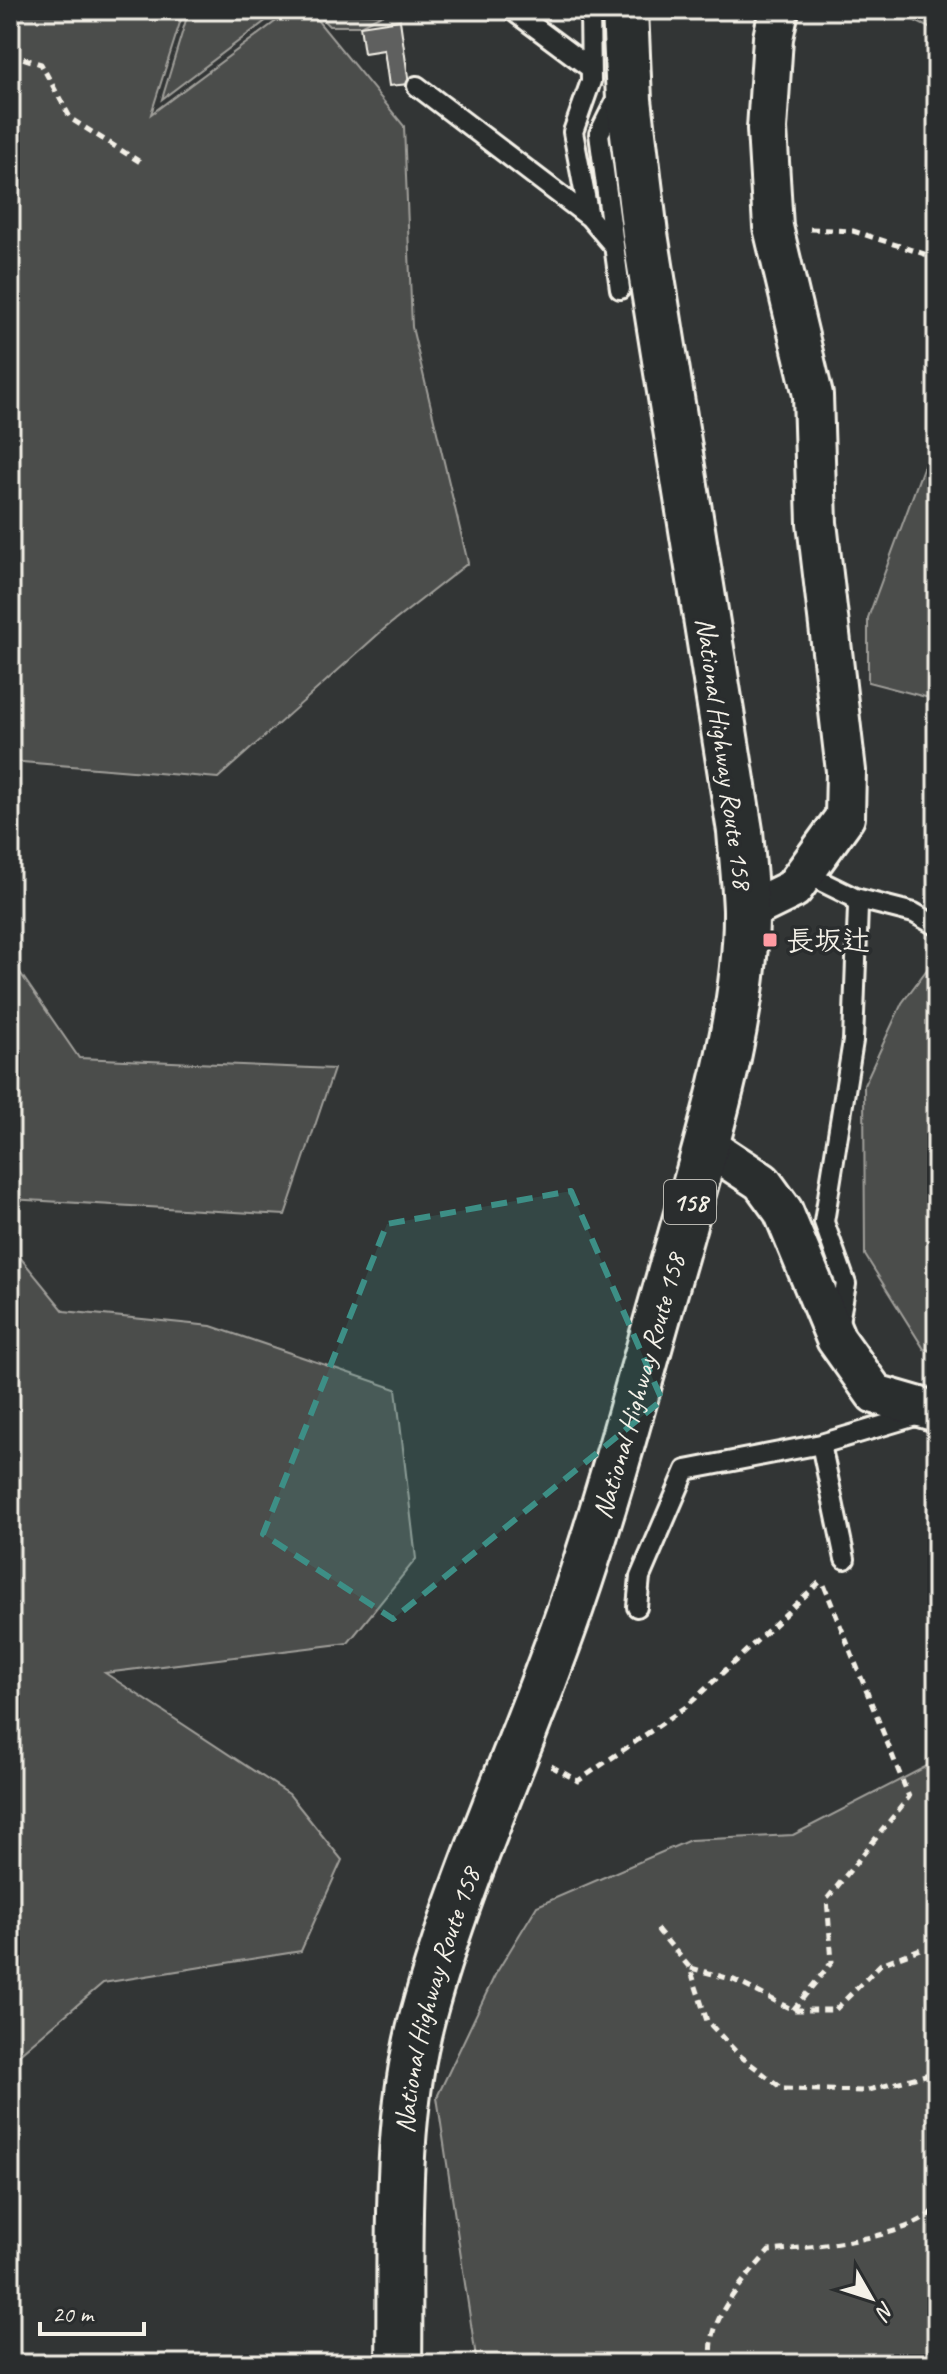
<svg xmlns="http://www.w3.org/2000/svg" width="947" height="2374" font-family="Caveat,'Klee One',sans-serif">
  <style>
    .green { fill: #4b4d4c; stroke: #a09f9a; stroke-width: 2 }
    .building { fill: #5f605f; stroke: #f4f1e8; stroke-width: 2 }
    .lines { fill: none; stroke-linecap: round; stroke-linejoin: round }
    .lane-casing { stroke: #f4f1e8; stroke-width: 24 }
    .street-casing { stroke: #f4f1e8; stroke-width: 44 }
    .highway-casing { stroke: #f4f1e8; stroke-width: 50 }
    .path { stroke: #f4f1e8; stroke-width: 5; stroke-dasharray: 8 6; stroke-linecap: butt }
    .lane { stroke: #2a2d2e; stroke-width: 18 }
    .street { stroke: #2a2d2e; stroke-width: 38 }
    .highway { stroke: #2a2d2e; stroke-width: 44 }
    .marked { fill: #3d8f86; fill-opacity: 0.2; stroke: #3d8f86; stroke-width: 6; stroke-dasharray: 16 10; stroke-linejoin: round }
    .poi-dot { fill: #ff9aa2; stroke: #2a2d2e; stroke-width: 3 }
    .labels { text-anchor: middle; stroke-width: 7; stroke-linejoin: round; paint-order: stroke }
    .shield { fill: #2a2d2e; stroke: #b7b6b0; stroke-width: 2 }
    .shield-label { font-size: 26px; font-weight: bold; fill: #f4f1e8 }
    .street-label { font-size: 28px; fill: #f4f1e8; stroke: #2a2d2e }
    .poi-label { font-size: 28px; font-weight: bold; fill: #f4f1e8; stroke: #2a2d2e; text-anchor: start }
  </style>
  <rect width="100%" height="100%" fill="#323535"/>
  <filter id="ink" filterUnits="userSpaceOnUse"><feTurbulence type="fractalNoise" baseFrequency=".0125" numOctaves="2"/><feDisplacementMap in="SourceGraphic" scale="16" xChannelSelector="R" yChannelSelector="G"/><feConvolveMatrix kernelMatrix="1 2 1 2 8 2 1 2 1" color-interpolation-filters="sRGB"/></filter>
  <g filter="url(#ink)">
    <!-- green -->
    <path class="green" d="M10 10H184L151 114 291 10H309L404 126 412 327 468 563 384 629 218 778 10 761Z
      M189 10H280L162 99Z
      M313 10H391L360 26H329Z
      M893 10H937V32Z
      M937 443V700L868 682V618L923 468Z
      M937 956V1351L924 1349 865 1255 864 1085 902 1003Z
      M10 958 79 1058 334 1069 285 1215 10 1199Z
      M10 1245 64 1311 211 1326 396 1389 416 1559 348 1643 105 1673 289 1794 342 1860 301 1951 103 1983 10 2062Z
      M937 1761V2364H477L437 2097 495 1975 537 1906 690 1840 793 1835Z"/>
    <!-- building -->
    <path class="building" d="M336 10H377V14L336 12Z
      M400 20 409 84 389 86 384 50 364 53 360 26Z"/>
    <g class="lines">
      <defs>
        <path id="lane" d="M512 10 590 68
          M590 10 591 81 573 132 589 217 613 245
          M417 86 589 217
          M620 289 599 134 615 102 626 100
          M804 873 855 898 858 907 853 1041 824 1222 846 1284 838 1327
          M855 898 914 913 937 926
          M821 1444 845 1559
          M637 1607 640 1577 686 1470 821 1444 922 1414"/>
        <path id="street" d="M746 912 793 889 845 817 846 771 817 523 813 395 773 227 767 129 773 38 779 10
          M706 1145 762 1182 783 1211 836 1339 875 1394 937 1412"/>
        <g id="highway">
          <path id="s1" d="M399 2364C401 2249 393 2127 423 2015 461 1874 525 1742 572 1604 612 1488 642 1370 676 1253 705 1148 747 1019 746 910 745 884 742 857 740 831L645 234 629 100 625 10"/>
        </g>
      </defs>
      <!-- lane casing -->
      <use href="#lane" class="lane-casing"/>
      <!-- street casing -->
      <use href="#street" class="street-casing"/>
      <!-- highway casing -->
      <use href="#highway" class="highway-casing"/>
      <!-- path -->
      <path class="path" d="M10 54 41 64 71 119 140 162
        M810 229 853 231 937 258
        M551 1766 578 1781 686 1707 823 1579
        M657 1929 690 1968 707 2021 739 2055 783 2089 865 2091 937 2072
        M691 1968 734 1980 793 2010H835L881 1964 920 1949
        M793 2010 832 1962 827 1899 909 1797 822 1580
        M713 2364C703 2321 743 2282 769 2251 803 2248 922 2238 937 2205"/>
      <!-- lane -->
      <use href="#lane" class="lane"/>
      <!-- street -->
      <use href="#street" class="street"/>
      <!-- highway -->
      <use href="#highway" class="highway"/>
    </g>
  </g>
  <!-- marked area -->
  <path class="marked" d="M571 1191 662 1400 393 1619 263 1534 387 1224Z"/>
  <!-- markers -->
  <rect class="poi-dot" x="762" y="932" width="16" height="16" rx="4"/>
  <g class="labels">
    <!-- shield labels -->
    <rect class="shield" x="664" y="1180" width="52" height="44" rx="6"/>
    <g class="shield-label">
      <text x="690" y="1211">158</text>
    </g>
    <!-- street labels -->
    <g class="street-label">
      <text transform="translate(725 753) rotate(82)" y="10">National Highway Route 158</text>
      <text dy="10" stroke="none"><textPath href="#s1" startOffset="1016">National Highway Route 158</textPath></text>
      <text dy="10" stroke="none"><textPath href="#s1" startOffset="368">National Highway Route 158</textPath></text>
    </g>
    <!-- poi labels -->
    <g class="poi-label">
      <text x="786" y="950">長坂辻</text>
    </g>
  </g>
  <!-- margin -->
  <rect width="947" height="2374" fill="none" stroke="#2a2d2e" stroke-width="40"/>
  <rect x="20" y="20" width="907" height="2334" fill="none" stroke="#f4f1e8" stroke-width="3" filter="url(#ink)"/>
  <!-- north arrow -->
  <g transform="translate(871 2298) rotate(129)" stroke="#2a2d2e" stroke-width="6" paint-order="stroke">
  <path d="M0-6L14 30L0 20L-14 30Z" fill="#f4f1e8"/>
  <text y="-12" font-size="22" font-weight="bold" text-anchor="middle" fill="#f4f1e8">N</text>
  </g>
  <!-- scale -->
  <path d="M40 2322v12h104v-12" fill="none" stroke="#f4f1e8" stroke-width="4"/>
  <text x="52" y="2322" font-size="24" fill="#f4f1e8" stroke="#2a2d2e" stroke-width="6" paint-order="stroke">20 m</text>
</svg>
